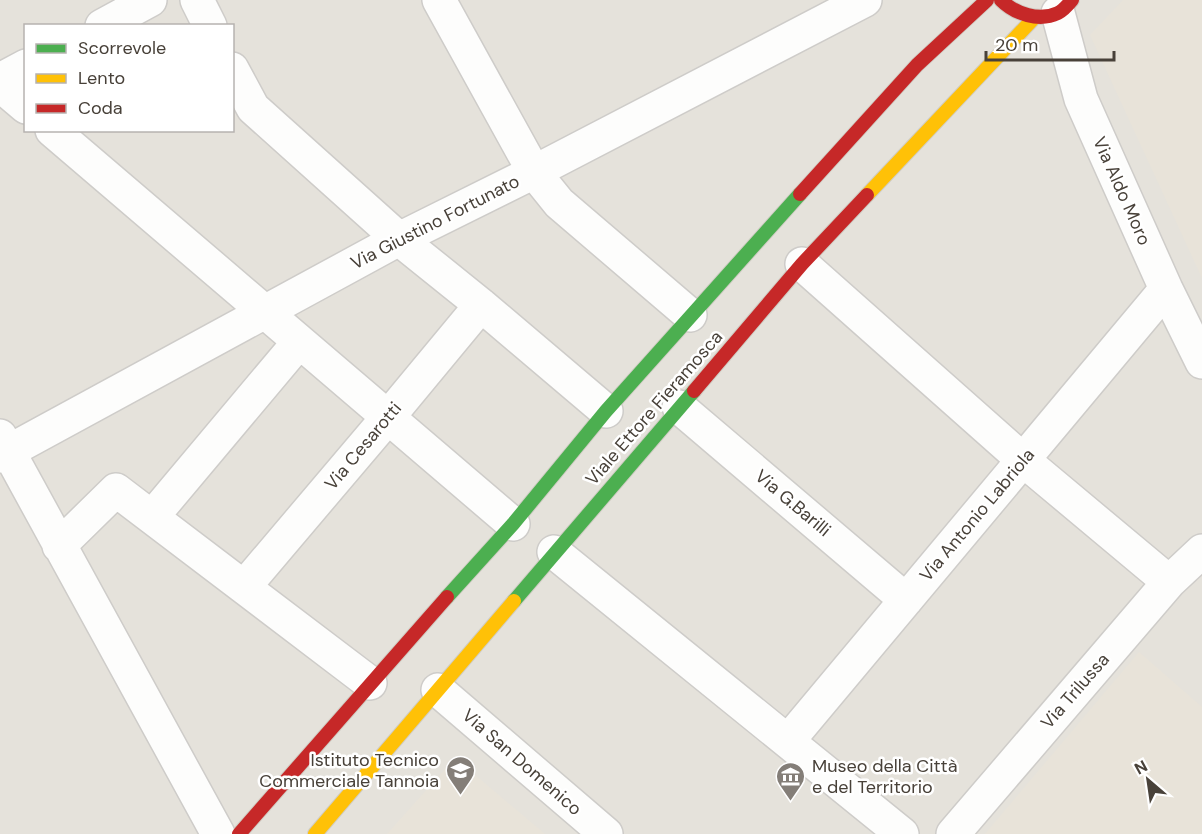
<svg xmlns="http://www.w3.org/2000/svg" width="1202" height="834" font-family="'DM Sans',sans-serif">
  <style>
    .residential { fill: #e5e2db; fill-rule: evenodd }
    .education { fill: #e8e3d9 }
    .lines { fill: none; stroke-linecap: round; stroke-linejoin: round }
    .street-casing { stroke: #ceccc9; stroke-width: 36 }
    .fast-casing { stroke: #d0cdc4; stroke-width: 16 }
    .slow-casing { stroke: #d0cdc4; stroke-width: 16 }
    .jam-casing { stroke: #d0cdc4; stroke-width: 16 }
    .street { stroke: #fdfdfc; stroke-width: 33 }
    .fast { stroke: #4caf50; stroke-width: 14 }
    .slow { stroke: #ffc107; stroke-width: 14 }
    .jam { stroke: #c62828; stroke-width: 14 }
    .labels { text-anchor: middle; stroke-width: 5; stroke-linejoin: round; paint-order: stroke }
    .street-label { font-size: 18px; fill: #484139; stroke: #fff }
    .poi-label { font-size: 18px; fill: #484139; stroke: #fff; text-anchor: end }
  </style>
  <rect width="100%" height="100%" fill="#f2f0ec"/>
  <!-- residential -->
  <path class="residential" d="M0 0H1202V834H0ZM26 26H232V130H26Z"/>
  <!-- education -->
  <path class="education" d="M1123 0H1202V278L1090 35Z
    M1139 652 1202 707V834H985Z
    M455 758 545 834H387Z"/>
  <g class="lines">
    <defs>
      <path id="street" d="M197 0 210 26
        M439 0 534 172 559 203 690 315
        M1058 13 1081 99 1166 289 1202 362
        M102 26 150 0
        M232 69 253 108 399 239 481 305 606 411
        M0 80 26 66
        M0 85 26 107
        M52 130 513 524
        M802 264 1023 460 1169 582
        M679 407 906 600
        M0 436 218 834
        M0 456 399 239 534 172 865 0
        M152 517 299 342
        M59 546 116 490 370 683
        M554 552 902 834
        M244 587 389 416 481 305
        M438 690 606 834
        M788 741 1166 289
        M953 834 1169 582 1202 551"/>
      <path id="fast" d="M447 597 513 524 606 411 800 194
        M514 601 694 391"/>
      <path id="slow" d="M867 195 1034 18
        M315 834 514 601"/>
      <path id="jam" d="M1001 0C1015 14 1039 22 1058 13 1064 10 1068 5 1072 0
        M800 194 917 65 987 0
        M694 391 802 264 867 195
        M239 834 447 597"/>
    </defs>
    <!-- street casing -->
    <use href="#street" class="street-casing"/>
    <!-- fast casing -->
    <use href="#fast" class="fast-casing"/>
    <!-- slow casing -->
    <use href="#slow" class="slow-casing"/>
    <!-- jam casing -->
    <use href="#jam" class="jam-casing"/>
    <!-- street -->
    <use href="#street" class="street"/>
    <!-- fast -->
    <use href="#fast" class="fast"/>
    <!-- slow -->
    <use href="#slow" class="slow"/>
    <!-- jam -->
    <use href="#jam" class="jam"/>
  </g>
  <!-- icons -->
  <defs>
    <symbol id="school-pin" viewBox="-11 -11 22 30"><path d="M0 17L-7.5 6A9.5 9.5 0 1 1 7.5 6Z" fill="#847e78" stroke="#fff"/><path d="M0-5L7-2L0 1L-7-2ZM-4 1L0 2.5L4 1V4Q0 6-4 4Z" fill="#fff"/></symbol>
    <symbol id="museum-pin" viewBox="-11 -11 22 30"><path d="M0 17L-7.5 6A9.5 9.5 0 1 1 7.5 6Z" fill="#847e78" stroke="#fff"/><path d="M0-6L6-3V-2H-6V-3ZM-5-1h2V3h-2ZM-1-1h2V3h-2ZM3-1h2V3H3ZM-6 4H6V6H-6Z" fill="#fff"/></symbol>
  </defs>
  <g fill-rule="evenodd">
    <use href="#school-pin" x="444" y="754" width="33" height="45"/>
    <use href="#museum-pin" x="774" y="760" width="33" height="45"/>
  </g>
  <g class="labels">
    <!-- street labels -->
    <g class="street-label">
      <text transform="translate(1122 191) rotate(66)" y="6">Via Aldo Moro</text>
      <text transform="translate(435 222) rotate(-27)" y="6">Via Giustino Fortunato</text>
      <text transform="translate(654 408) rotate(-49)" y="6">Viale Ettore Fieramosca</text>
      <text transform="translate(363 446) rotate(-50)" y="6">Via Cesarotti</text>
      <text transform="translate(793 503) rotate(40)" y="6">Via G.Barilli</text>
      <text transform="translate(977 515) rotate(-50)" y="6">Via Antonio Labriola</text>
      <text transform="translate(1075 691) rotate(-49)" y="6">Via Trilussa</text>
      <text transform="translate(522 762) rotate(41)" y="6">Via San Domenico</text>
    </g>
    <!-- poi labels -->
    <g class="poi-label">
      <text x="439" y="766">Istituto Tecnico<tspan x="439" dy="21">Commerciale Tannoia</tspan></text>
      <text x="812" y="772" text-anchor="start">Museo della Città<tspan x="812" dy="21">e del Territorio</tspan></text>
    </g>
  </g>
  <!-- legend -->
  <rect x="24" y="24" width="210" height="108" fill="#ffffff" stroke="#b6b3b0" stroke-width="1.5"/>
  <rect x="36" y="44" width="30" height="9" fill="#4caf50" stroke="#b6b3b0" stroke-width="1.5"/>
  <text x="78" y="54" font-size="18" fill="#484139">Scorrevole</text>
  <rect x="36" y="74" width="30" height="9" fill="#ffc107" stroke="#b6b3b0" stroke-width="1.5"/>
  <text x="78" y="84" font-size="18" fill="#484139">Lento</text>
  <rect x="36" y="104" width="30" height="9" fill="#c62828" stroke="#b6b3b0" stroke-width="1.5"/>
  <text x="78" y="114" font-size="18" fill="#484139">Coda</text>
  <!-- north arrow -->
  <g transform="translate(1148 780) rotate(331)" stroke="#ffffff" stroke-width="4.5" paint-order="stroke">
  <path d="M0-4.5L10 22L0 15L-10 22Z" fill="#484139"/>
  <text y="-9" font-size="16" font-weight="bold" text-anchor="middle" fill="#484139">N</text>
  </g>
  <!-- scale -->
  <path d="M986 51v9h128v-9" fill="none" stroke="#484139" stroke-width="3"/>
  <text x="995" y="51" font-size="18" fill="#484139" stroke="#ffffff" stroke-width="4.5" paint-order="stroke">20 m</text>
</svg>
